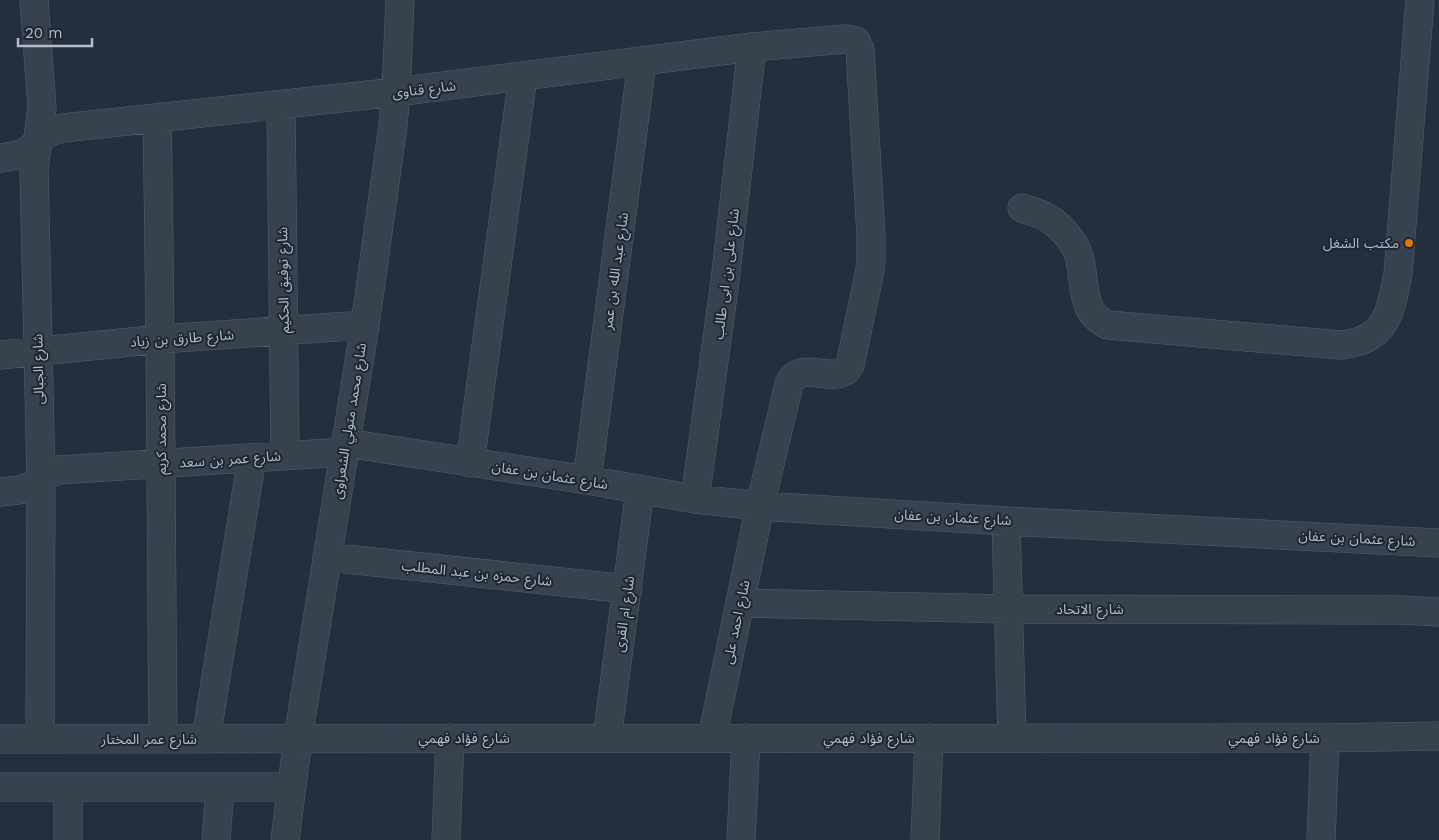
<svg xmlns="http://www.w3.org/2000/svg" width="1439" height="840" font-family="'Work Sans','Noto Sans Arabic',sans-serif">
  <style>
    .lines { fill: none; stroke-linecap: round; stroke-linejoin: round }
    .minor-casing { stroke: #565f6c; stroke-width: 29 }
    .minor { stroke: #38414e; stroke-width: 28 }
    .food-dot { fill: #e8710a; stroke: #1d2633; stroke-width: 2 }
    .labels { text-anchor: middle; stroke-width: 4; stroke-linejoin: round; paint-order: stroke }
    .street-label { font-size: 14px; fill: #b4bcc9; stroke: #1d2633 }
    .poi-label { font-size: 14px; fill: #b4bcc9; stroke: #1d2633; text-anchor: end }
  </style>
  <rect width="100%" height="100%" fill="#242f3e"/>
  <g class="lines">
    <defs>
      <path id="minor" d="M34 0 42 108 34 169 41 479 40 739
        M281 105 285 456
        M157 118C161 325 161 532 163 739
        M0 158C8 157 16 156 23 153 40 144 41 132 63 128L396 92 752 47 846 39 856 41 860 50 871 236V262L869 275 850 365 846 371C828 382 800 360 789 384L760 506 712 738
        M1022 208C1031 211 1043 214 1051 220 1064 229 1077 245 1080 260 1086 286 1080 312 1108 325L1341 345C1388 340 1390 312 1398 274L1420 0
        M0 355 161 339 365 325
        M346 443 587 480 695 499 760 506 1006 521 1439 543
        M470 463 523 76
        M587 480 642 62
        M0 492C10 491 22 491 31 486 41 481 47 474 58 470L345 452
        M695 499 725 281 752 47
        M1006 521 1012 738
        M327 557 628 589
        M741 603 1009 609 1401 610 1439 612
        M206 738 252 458
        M607 738 640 490
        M0 739 1325 738 1439 736
        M0 787H291
        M68 787V840
        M216 840 220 787
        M285 840 298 738 365 325 393 125 396 92 400 0
        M446 840 450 738
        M741 840 746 738
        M925 840 929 738
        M1321 840 1325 738"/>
    </defs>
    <!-- minor casing -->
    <use href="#minor" class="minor-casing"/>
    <!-- minor -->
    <use href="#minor" class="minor"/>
  </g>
  <!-- markers -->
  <circle class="food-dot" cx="1409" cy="243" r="5"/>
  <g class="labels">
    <!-- street labels -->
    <g class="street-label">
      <text transform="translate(424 89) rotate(-7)" y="5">شارع قناوى</text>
      <text transform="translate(615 271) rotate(-82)" y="5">شارع عبد الله بن عمر</text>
      <text transform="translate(726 274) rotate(-83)" y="5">شارع على بن ابى طالب</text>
      <text transform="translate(283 280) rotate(-91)" y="5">شارع توفيق الحكيم</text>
      <text transform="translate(182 338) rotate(-4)" y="5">شارع طارق بن زياد</text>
      <text transform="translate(38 369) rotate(-91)" y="5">شارع الجبالى</text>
      <text transform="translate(349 421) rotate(-81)" y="5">شارع محمد متولي الشعراوى</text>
      <text transform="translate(161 429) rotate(-90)" y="5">شارع محمد كريم</text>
      <text transform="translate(230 459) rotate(-4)" y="5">شارع عمر بن سعد</text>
      <text transform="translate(550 475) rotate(9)" y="5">شارع عثمان بن عفان</text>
      <text transform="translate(953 517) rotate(3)" y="5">شارع عثمان بن عفان</text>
      <text transform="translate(1357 538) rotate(3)" y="5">شارع عثمان بن عفان</text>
      <text transform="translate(477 573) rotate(6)" y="5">شارع حمزه بن عبد المطلب</text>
      <text x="1090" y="614">شارع الاتحاد</text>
      <text transform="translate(624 614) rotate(-82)" y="5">شارع ام القرى</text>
      <text transform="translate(736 622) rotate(-78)" y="5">شارع احمد على</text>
      <text x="464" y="743">شارع فؤاد فهمي</text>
      <text x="869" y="743">شارع فؤاد فهمي</text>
      <text x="1274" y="743">شارع فؤاد فهمي</text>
      <text x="149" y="744">شارع عمر المختار</text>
    </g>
    <!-- poi labels -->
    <g class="poi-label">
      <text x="1399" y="248">مكتب الشغل</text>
    </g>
  </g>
  <!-- scale -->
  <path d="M18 38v8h74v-8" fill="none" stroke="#b4bcc9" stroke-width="2.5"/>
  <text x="25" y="38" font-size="15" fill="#b4bcc9" stroke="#1d2633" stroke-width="4" paint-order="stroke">20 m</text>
</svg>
